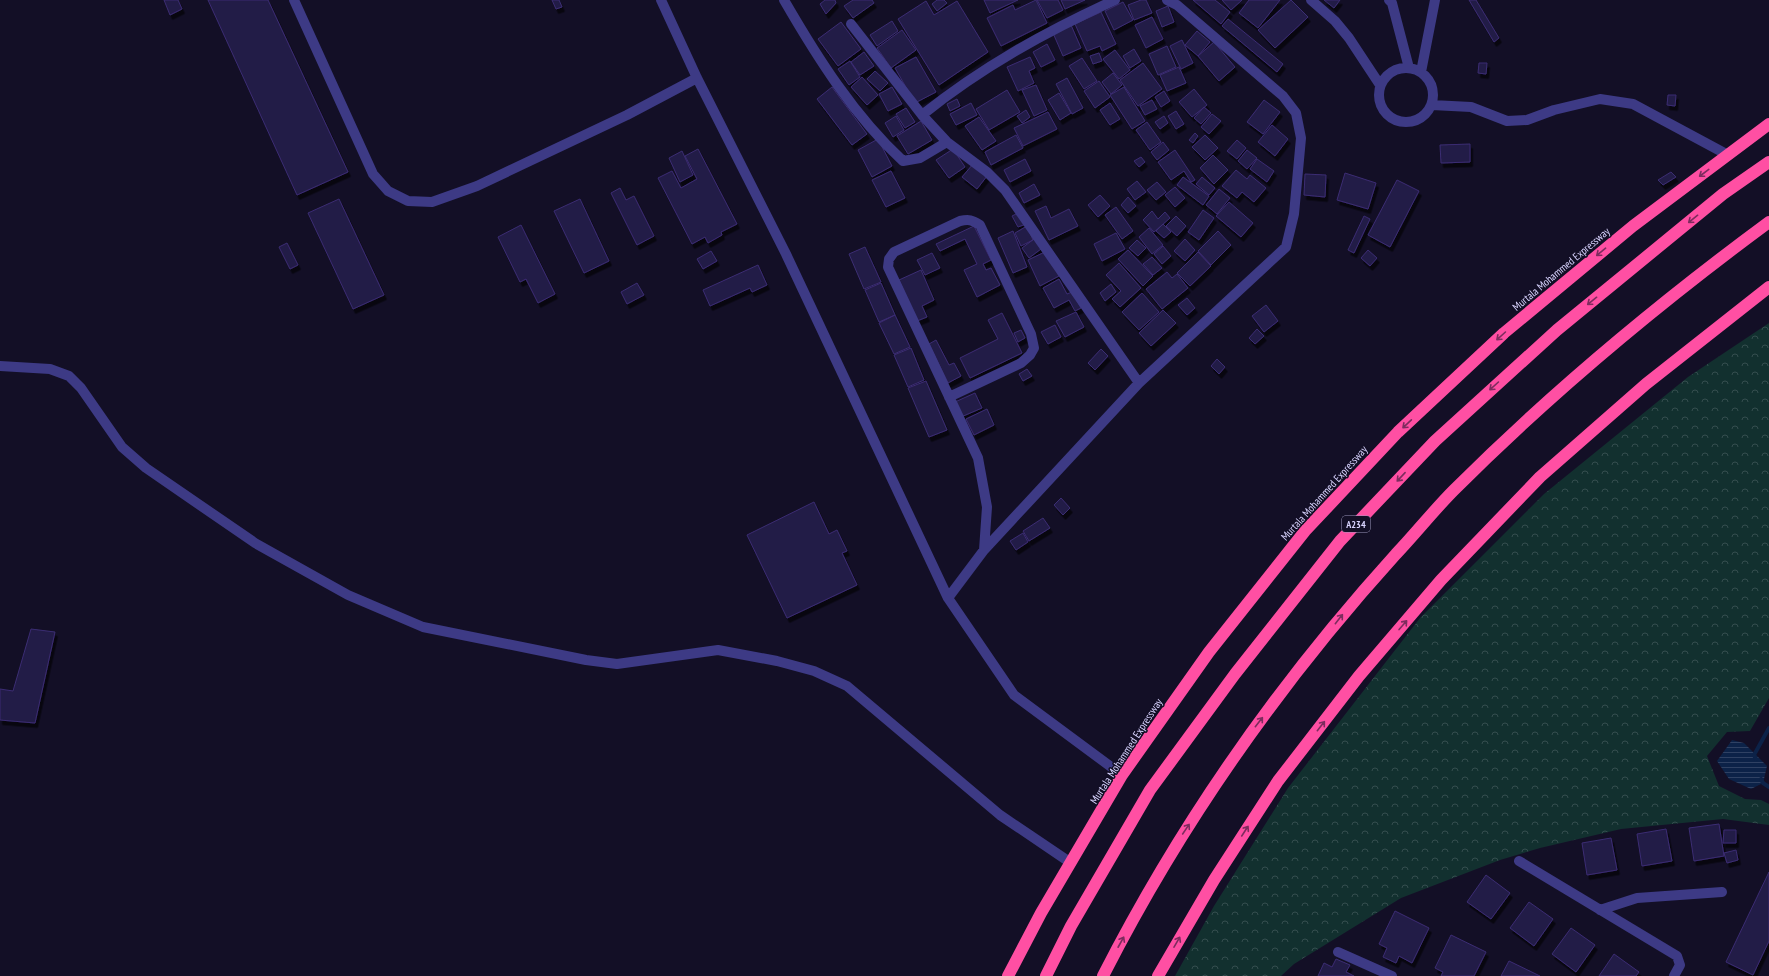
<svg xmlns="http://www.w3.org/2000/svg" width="1769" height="976" font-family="'PT Sans Narrow',sans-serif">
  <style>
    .forest { fill: url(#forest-crowns) }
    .water { fill: url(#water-rules) }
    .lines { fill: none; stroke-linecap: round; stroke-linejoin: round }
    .stream { stroke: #0c2248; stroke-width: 4 }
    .building { fill: #241b47; stroke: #3b2d73; filter: url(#shadow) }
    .minor { stroke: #3d3a85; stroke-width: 10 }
    .highway { stroke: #ff4fa3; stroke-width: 12 }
    .oneway { stroke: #7d2c5e }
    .labels { text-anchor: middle; stroke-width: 3; stroke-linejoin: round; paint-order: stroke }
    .shield { fill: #130f26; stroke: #9e99be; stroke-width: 1 }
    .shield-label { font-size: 10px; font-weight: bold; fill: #d9d4ff }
    .street-label { font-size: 11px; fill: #d9d4ff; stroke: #130f26 }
  </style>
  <defs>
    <pattern id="forest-crowns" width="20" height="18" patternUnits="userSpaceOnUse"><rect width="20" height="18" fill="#12302f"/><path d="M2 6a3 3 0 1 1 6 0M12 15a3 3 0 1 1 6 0" fill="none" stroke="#344d4e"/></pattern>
    <pattern id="water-rules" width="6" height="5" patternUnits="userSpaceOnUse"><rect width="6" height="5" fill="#0c2248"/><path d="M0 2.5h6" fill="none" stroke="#2f4163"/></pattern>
    <filter id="shadow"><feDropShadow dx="2.5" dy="4.5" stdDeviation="0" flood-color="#0009"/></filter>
  </defs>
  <rect width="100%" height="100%" fill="#130f26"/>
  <!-- forest -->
  <path class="forest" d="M1769 323V698L1750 731 1727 732 1707 756 1719 786 1745 799 1761 800 1769 804V825L1723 819 1621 829 1540 848 1500 860 1401 898 1294 964 1281 976H1175L1214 906 1288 788 1420 618 1544 494 1688 377Z"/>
  <!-- water -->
  <path class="water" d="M1732 740 1744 743 1767 766 1763 783 1751 789 1729 779 1717 761Z"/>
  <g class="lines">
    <!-- stream -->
    <path class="stream" d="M1756 759 1754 755 1769 728
      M1761 779 1763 783 1769 787"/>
  </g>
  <!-- building -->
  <path class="building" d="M164 0H178L182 9 170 15Z
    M208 0H268L348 172 297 195Z
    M552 0H559L562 7 556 9Z
    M825 0H835L836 3 826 14 820 4Z
    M853 0H872L874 3 853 18 844 6Z
    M937 0H944L947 3 937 11 932 4Z
    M984 0H1018L990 13Z
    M1036 0 1047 23 1001 46 987 18 1013 5 1015 10Z
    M1037 0H1058L1063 10 1047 18Z
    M1061 0H1085L1065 9Z
    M1141 0H1146L1152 13 1134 20 1128 5Z
    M1193 0H1215L1230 12 1221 24Z
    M1222 0H1242L1231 10Z
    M1249 0H1280L1258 28 1239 13Z
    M1291 0 1308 17 1275 48 1258 30Z
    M1324 0H1340L1334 8Z
    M1469 0H1476L1499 38 1494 42Z
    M926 1 934 15 957 1 988 52 939 85 898 19Z
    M1123 2 1133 20 1114 30 1105 11Z
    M1168 6 1174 22 1162 27 1156 11Z
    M1101 12 1116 44 1102 51 1100 46 1087 51 1075 24Z
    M1152 17 1163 39 1146 48 1135 25Z
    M1228 19 1283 64 1277 72 1222 26Z
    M892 21 898 31 877 46 870 35Z
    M841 22 861 49 838 66 818 39Z
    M1071 25 1081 48 1063 56 1053 33Z
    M902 30 916 50 891 68 877 48Z
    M1197 31 1210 42 1198 56 1185 45Z
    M1182 40 1193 63 1181 69 1170 46Z
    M1214 42 1235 67 1219 81 1198 56Z
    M1047 44 1055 60 1041 67 1033 52Z
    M1167 46 1176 67 1158 75 1149 54Z
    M1134 49 1141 61 1130 68 1123 56Z
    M1115 50 1130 70 1119 79 1103 59Z
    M864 52 874 66 860 75 851 62Z
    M1099 53 1102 61 1093 64 1090 56Z
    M916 57 936 92 915 103 895 68Z
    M1030 57 1035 68 1029 71 1034 83 1018 91 1007 67Z
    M1082 58 1097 81 1084 89 1069 66Z
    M850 61 860 77 849 85 838 69Z
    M1143 63 1162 89 1138 106 1120 80Z
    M1479 63H1487L1486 74 1478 73Z
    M1179 67 1186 83 1167 91 1160 75Z
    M875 71 888 83 880 91 867 79Z
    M1113 73 1122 85 1111 94 1102 82Z
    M862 77 878 95 867 105 851 87Z
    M1067 78 1083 108 1072 114 1056 84Z
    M1099 81 1110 97 1095 108 1084 91Z
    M1036 85 1047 110 1034 116 1022 90Z
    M832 87 867 134 852 145 817 99Z
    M892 87 902 104 888 111 879 94Z
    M1124 87 1145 121 1132 129 1110 95Z
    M1194 89 1207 105 1192 117 1179 102Z
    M1007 90 1020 112 989 130 976 109Z
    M1164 91 1170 101 1161 107 1155 97Z
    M1059 93 1071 113 1060 120 1048 100Z
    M1668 95H1676L1675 106 1667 105Z
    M957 99 960 106 950 111 947 104Z
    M1152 100 1157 109 1145 115 1140 106Z
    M1264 100 1280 112 1263 134 1247 122Z
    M971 103 977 115 956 125 950 114Z
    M1110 103 1120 119 1110 125 1100 110Z
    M1204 107 1211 113 1201 124 1194 118Z
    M906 108 915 122 905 128 896 114Z
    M1026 110 1030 117 1022 123 1017 116Z
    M1176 111 1184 124 1176 129 1168 116Z
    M1048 112 1057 129 1023 146 1014 128Z
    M1212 114 1221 121 1209 134 1201 127Z
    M896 116 904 130 893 137 885 123Z
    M1164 116 1168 123 1160 129 1155 122Z
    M979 117 996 141 982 150 965 126Z
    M921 121 932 140 908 154 897 136Z
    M1147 122 1161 142 1150 150 1136 130Z
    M1272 125 1288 139 1275 156 1258 142Z
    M1195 133 1198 136 1193 143 1189 140Z
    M1016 135 1023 148 991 165 985 152Z
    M1205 135 1218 148 1205 160 1192 147Z
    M878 139 892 166 872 177 858 150Z
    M1237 140 1246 148 1237 159 1227 151Z
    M1163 142 1169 150 1157 160 1151 152Z
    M1470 144V162L1441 163 1440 145Z
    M698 149 737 224 721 232 722 235 708 243 705 237 692 244 658 178 672 171 681 188 697 179 685 156Z
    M953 149 965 167 949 178 936 160Z
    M1175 150 1195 180 1191 182 1184 171 1171 180 1158 162Z
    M1247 150 1257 158 1247 169 1238 161Z
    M682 151 693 175 680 182 669 158Z
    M1213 155 1228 170 1214 184 1200 168Z
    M1141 157 1145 162 1139 167 1134 161Z
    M1025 159 1031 171 1010 182 1004 170Z
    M1257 159 1274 171 1267 182 1250 169Z
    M973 164 987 176 977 189 962 177Z
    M1236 170 1247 179 1250 175 1266 188 1254 202 1242 192 1237 198 1222 186Z
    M891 171 905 198 886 207 872 180Z
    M1671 172 1676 177 1663 185 1658 180Z
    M1345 173 1376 183 1368 209 1337 200Z
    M1305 174 1326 175 1325 197 1304 195Z
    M1183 177 1209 196 1203 205 1177 185Z
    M1202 177 1215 188 1209 195 1196 184Z
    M1397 180 1419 191 1390 247 1368 235Z
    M1137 181 1146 192 1135 200 1127 189Z
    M1157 182 1166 192 1156 200 1147 190Z
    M1034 184 1040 195 1024 203 1019 193Z
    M1175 187 1185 198 1175 207 1165 195Z
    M620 188 626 200 634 196 654 236 637 245 611 193Z
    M1219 189 1230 198 1217 214 1206 205Z
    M1100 195 1110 206 1098 217 1088 205Z
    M1128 197 1136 206 1128 213 1121 205Z
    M339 199 384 295 353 309 308 213Z
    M580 199 609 261 584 273 554 211Z
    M1229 202 1253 223 1241 237 1216 216Z
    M1046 206 1051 218 1069 209 1078 226 1049 240 1035 211Z
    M1116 207 1133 231 1122 239 1105 215Z
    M1203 210 1214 218 1199 240 1188 232Z
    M1152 211 1158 219 1165 212 1170 218 1154 232 1143 220Z
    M1020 212 1026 224 1018 227 1012 216Z
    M1176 216 1186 226 1177 236 1166 226Z
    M1364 216 1370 219 1354 253 1348 250Z
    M1163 224 1171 232 1164 238 1156 231Z
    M521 225 555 294 538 303 526 279 520 282 498 237Z
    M974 226 991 260 983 264 986 270 991 268 1000 285 977 297 964 270 977 264 965 239 940 251 936 244Z
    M1027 226 1033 240 1021 246 1015 233Z
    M1149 228 1163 245 1152 254 1139 237Z
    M1013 231 1027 267 1013 273 998 238Z
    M1218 231 1231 245 1211 265 1198 251Z
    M1116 233 1125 249 1102 261 1094 244Z
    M1034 239 1041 249 1029 258 1022 248Z
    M1185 239 1195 250 1185 261 1174 251Z
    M1137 240 1146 248 1138 256 1129 248Z
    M287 243 298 265 290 269 279 247Z
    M1163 246 1171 256 1162 264 1154 254Z
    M865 247 881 282 864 289 849 254Z
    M1128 250 1153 276 1143 286 1118 259Z
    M1368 250 1377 258 1370 266 1361 258Z
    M711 251 717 261 703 269 697 259Z
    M1047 251 1059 276 1040 286 1028 260Z
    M1198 252 1211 266 1190 286 1177 273Z
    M932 253 940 268 925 275 917 260Z
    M1152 257 1162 268 1153 275 1143 264Z
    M1119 263 1141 288 1120 307 1112 299 1121 291 1106 275Z
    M758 265 767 285 752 292 750 288 710 306 703 290Z
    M921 270 934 300 922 306 927 317 917 321 899 280Z
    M1167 272 1172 278 1177 274 1188 288 1162 309 1146 289Z
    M1059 279 1067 294 1072 292 1081 308 1075 311 1069 300 1054 308 1043 288Z
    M637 283 644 295 627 304 621 292Z
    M881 283 895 315 879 322 865 290Z
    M1111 284 1116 292 1105 301 1100 293Z
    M1142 293 1159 312 1139 330 1122 312Z
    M1187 298 1195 308 1187 315 1178 305Z
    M1266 305 1278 321 1264 332 1252 316Z
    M1163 310 1176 323 1151 346 1139 333Z
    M1076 312 1084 327 1065 337 1056 321Z
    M1002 313 1022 353 970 378 960 358 998 339 988 320Z
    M895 315 910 347 894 354 879 323Z
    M1055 325 1061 337 1048 344 1041 332Z
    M1257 329 1264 336 1255 344 1249 338Z
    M1021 330 1025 338 1018 342 1014 333Z
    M936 340 949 365 954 363 961 376 948 383 929 344Z
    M911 348 924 380 908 387 894 355Z
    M1101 349 1108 356 1095 370 1088 363Z
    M1217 359 1225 367 1219 374 1211 366Z
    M1027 369 1032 376 1023 381 1019 374Z
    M926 381 947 430 929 437 908 388Z
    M975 393 982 408 961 417 955 402Z
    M987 409 994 425 974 435 966 419Z
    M1061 498 1070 508 1063 515 1054 505Z
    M814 502 829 534 837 530 847 551 842 553 857 585 787 618 747 535Z
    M1043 518 1050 528 1029 541 1023 531Z
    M1023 533 1028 542 1016 550 1010 541Z
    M31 629 55 632 35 723 0 720V689L13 691Z
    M1719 824 1724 856 1694 861 1689 828Z
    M1666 829 1672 861 1642 866 1637 834Z
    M1724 830H1736V843H1723Z
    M1611 838 1617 870 1587 875 1582 843Z
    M1736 850 1738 860 1727 863 1724 853Z
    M1769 872V941L1753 975 1726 962Z
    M1486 875 1510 893 1491 919 1467 902Z
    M1529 902 1553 919 1534 946 1510 928Z
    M1395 911 1429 928 1412 963 1399 956 1396 963 1383 957 1387 948 1379 944Z
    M1571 928 1595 945 1576 972 1552 954Z
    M1451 935 1486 952 1474 976H1441L1443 972 1435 968Z
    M1614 954 1639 972 1636 976H1599Z
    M1336 959 1350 965 1346 972 1354 976H1318L1324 963 1332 967Z
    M1509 961 1540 976H1501Z"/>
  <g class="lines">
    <!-- minor -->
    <path class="minor" d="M294 0 373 174 388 191 408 201 432 202 477 186 627 115 697 78
      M661 0 697 78 786 254 948 598 1014 695 1122 775
      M784 0C817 57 854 116 903 161L920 158 947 142
      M1311 0 1335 21 1349 38 1380 85
      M1389 0 1392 3 1409 68
      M851 24 922 115 947 142 987 172 1005 190 1139 383
      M1379 95a27 27 0 1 1 54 0a27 27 0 1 1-54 0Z
      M1421 72 1435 0
      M1432 105 1471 107 1507 121 1527 120 1554 110 1600 99 1633 104 1728 155
      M922 115C982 67 1045 32 1115 0
      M0 366 50 369 69 376 81 388 122 447 146 468 255 543 348 595 423 627 586 660 617 664 718 650 777 661 814 671 847 686 1000 815 1071 863
      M984 550 1139 383 1286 247 1294 214 1301 138 1296 113 1283 96 1177 5 1167 0
      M948 598 984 550 987 507 978 458 888 267 889 259 894 252 960 221C969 219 972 220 980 225L1031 334 1034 348 1030 355 1021 363 949 397
      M1519 861 1677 956 1680 965 1674 976
      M1600 910 1637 898 1722 892
      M1338 952 1392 976"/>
    <!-- highway -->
    <path class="highway" d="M1008 976 1041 913 1122 775 1209 652 1305 531 1398 432 1504 333 1633 226 1769 124
      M1046 976 1071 926 1150 790 1235 674 1340 541 1435 441 1557 330 1723 194 1769 162
      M1103 976C1181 823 1281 681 1396 554 1416 533 1434 510 1454 490 1552 392 1658 304 1769 222
      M1158 976 1214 880 1278 781 1359 676 1441 580 1540 477 1646 384 1769 287"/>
  </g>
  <!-- one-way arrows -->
  <defs><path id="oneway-shaft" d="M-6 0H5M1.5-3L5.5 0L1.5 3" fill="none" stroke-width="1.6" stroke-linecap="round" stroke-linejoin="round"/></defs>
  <g class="oneway">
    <use href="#oneway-shaft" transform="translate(1704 173) rotate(143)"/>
    <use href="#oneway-shaft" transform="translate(1693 219) rotate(141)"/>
    <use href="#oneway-shaft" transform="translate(1601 252) rotate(140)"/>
    <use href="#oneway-shaft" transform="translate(1592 301) rotate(141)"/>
    <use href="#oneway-shaft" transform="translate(1501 336) rotate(138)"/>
    <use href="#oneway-shaft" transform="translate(1494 386) rotate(138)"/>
    <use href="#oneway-shaft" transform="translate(1407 424) rotate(137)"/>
    <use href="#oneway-shaft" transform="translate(1401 477) rotate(133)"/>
    <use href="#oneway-shaft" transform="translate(1339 619) rotate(-52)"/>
    <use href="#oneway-shaft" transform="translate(1403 625) rotate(-49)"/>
    <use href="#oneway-shaft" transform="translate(1259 722) rotate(-52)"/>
    <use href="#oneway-shaft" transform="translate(1321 726) rotate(-52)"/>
    <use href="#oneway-shaft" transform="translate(1186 829) rotate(-56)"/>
    <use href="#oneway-shaft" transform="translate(1245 831) rotate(-57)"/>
    <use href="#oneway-shaft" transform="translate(1121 942) rotate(-61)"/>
    <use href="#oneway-shaft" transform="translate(1177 942) rotate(-60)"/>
  </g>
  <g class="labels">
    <!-- shield labels -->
    <rect class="shield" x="1342" y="516" width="28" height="16" rx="3"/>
    <g class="shield-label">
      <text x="1356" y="528">A234</text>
    </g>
    <!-- street labels -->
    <g class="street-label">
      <text transform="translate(1561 269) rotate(-40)" y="4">Murtala Mohammed Expressway</text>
      <text transform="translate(1324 493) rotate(-48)" y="4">Murtala Mohammed Expressway</text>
      <text transform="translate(1126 751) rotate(-57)" y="4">Murtala Mohammed Expressway</text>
    </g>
  </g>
</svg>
